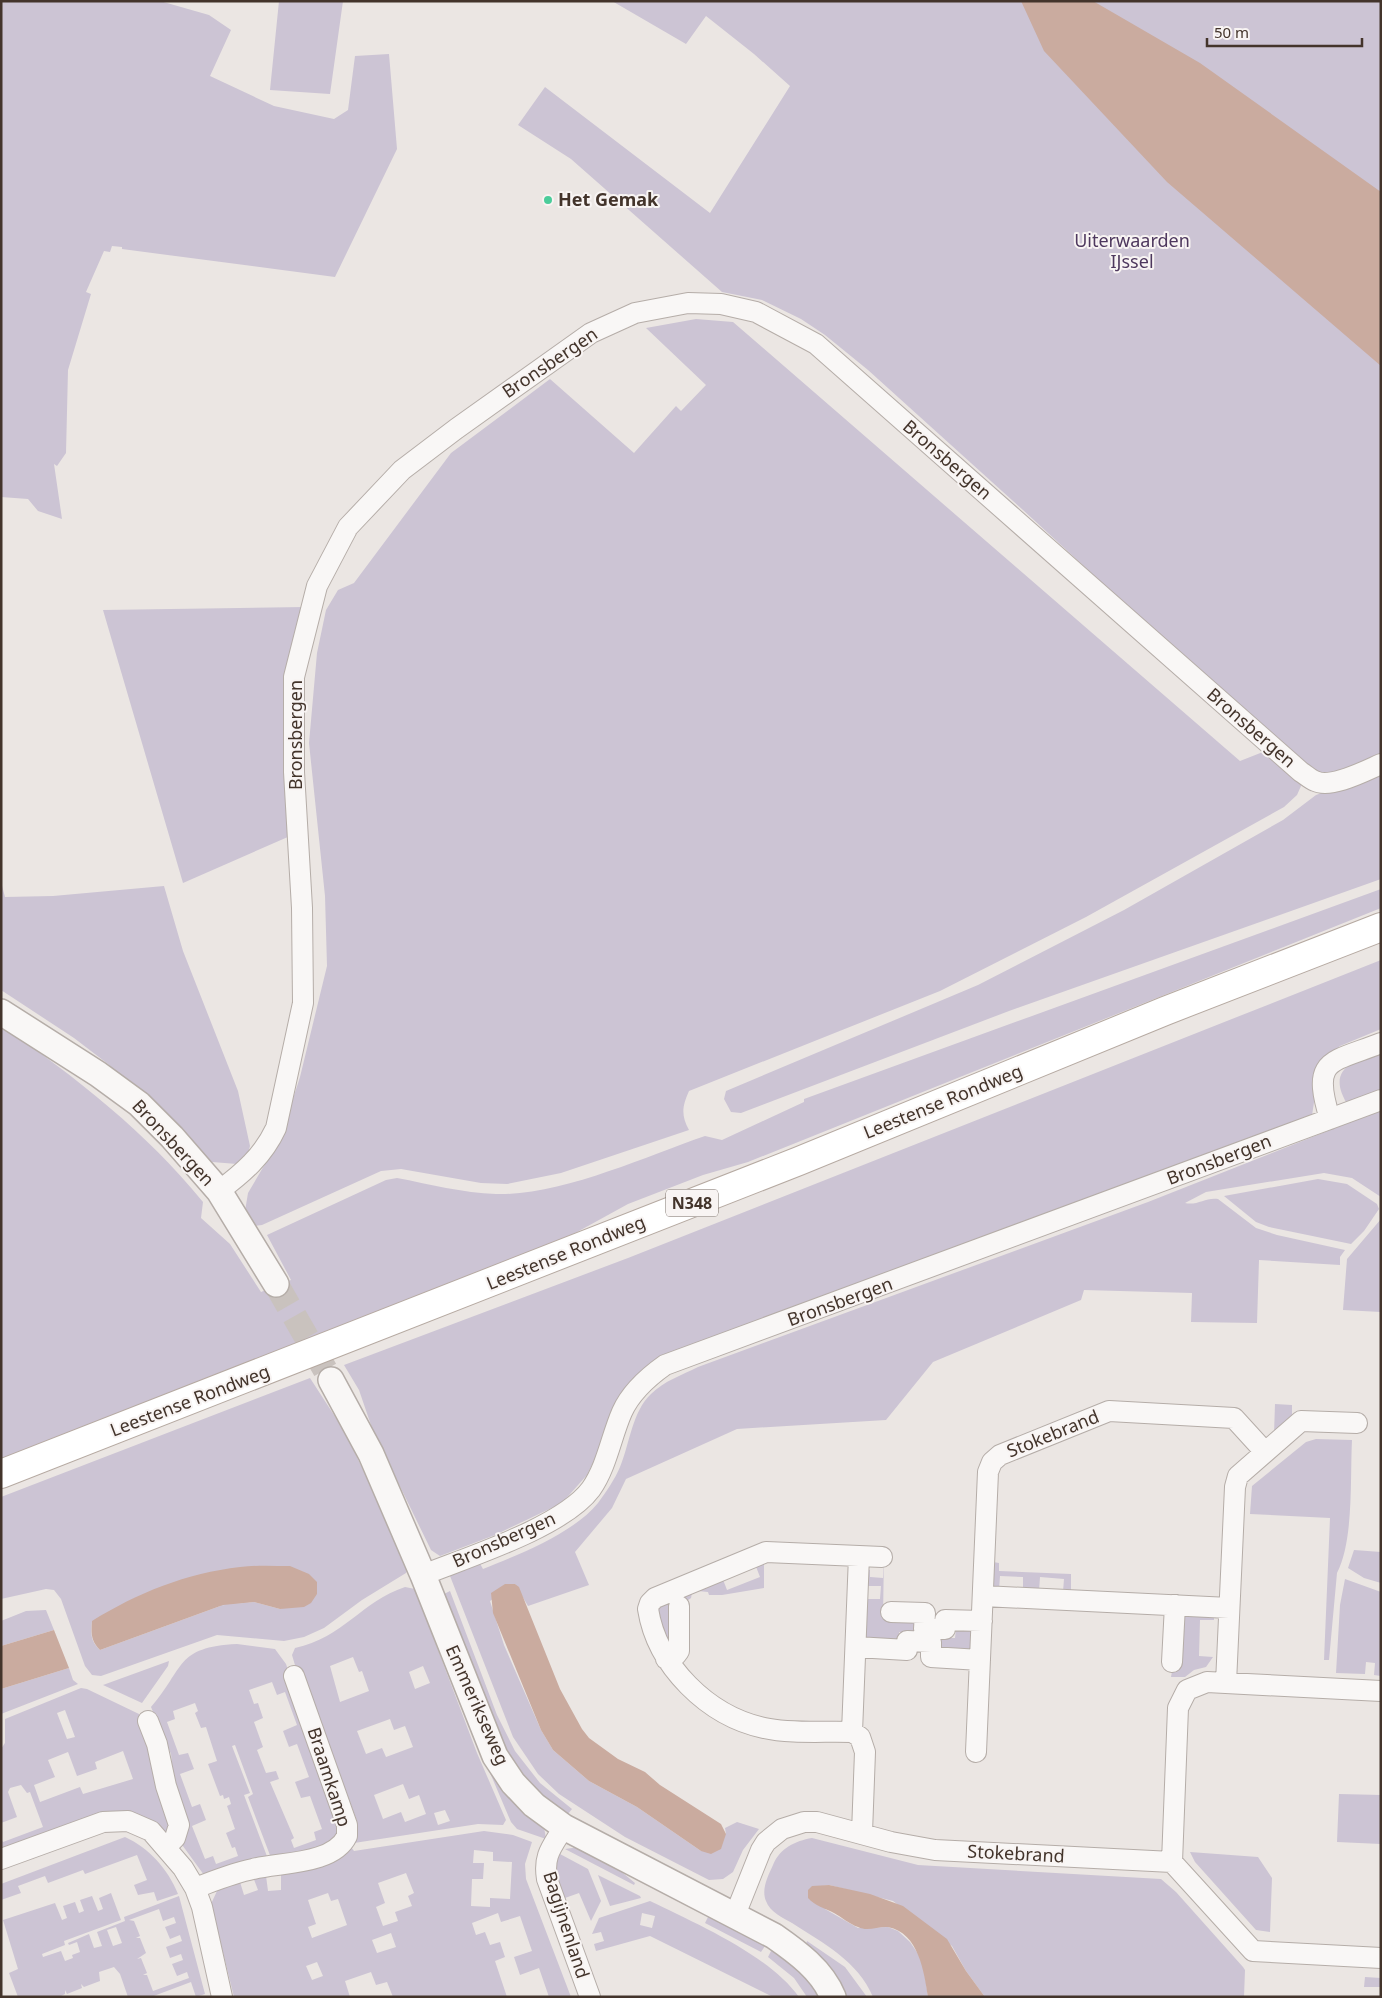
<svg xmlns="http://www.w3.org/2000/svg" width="1382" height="1998" font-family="'Noto Sans',sans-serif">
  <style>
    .green { fill: #ccc4d4; fill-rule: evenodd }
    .water { fill: #caab9f }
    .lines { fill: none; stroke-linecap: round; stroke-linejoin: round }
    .tertiary-tunnel { stroke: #c9c2be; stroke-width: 25; stroke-dasharray: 25 12; stroke-linecap: butt }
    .minor-casing { stroke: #b5ada8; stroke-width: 22 }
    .tertiary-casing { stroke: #b5ada8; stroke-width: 28 }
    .primary-casing { stroke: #b6aaa2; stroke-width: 30 }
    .minor { stroke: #f9f7f6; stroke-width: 20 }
    .tertiary { stroke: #f9f7f6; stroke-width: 25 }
    .primary { stroke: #fff; stroke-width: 28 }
    .poi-dot { fill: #4bcc9a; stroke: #f8f4f3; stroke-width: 2 }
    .labels { text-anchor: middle; stroke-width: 4; stroke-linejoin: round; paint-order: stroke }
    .shield { fill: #f8f4f3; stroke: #796e67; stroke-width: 1 }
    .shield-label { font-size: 16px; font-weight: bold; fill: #43342b }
    .poi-label { font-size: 18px; font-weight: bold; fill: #43342b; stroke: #f8f4f3; text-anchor: start }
    .park-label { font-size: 18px; fill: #4e385e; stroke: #f8f4f3 }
    .street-label { font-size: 18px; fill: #43342b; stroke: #f8f4f3 }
  </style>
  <rect width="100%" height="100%" fill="#ebe6e3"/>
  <!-- green -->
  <path class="green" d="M1 1H160L209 15 231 30 210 76 274 106 334 119 348 110 355 56 389 54 397 149 335 277 122 249V247L112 246 110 252 104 251 86 292 91 294 68 370 66 453 57 466 54 464 62 519 38 511 28 499 1 497Z
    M279 1H343L330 94 270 90Z
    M612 1H1381V758L1361 767 1319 775 1189 663 1023 510 868 370 825 335 801 319 762 300 722 292 571 159 518 125 545 87 710 213 790 86 754 54 706 16 686 44Z
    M696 319 733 322 1240 761 1268 750 1300 780 1301 786 1297 795 1284 807 1086 917 940 991 689 1091C682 1107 681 1115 689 1130L561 1173 507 1184 481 1183 401 1169 381 1171 262 1225 254 1226 245 1211 248 1193 278 1142 289 1111 300 1077 327 966 325 896 309 743 317 653 326 610 338 590 354 583 451 453 550 379 634 453 676 406 681 411 706 385 646 328Z
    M305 607 297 833 183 883 103 610Z
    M1381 771V879L1009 1011 741 1113 731 1112 724 1099 726 1091 978 985 1124 910 1283 820 1316 795Z
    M1 882 5 897 53 896 164 886 183 951 238 1091 250 1146 248 1153 237 1164 212 1162 108 1064 74 1038 1 990Z
    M1381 889V908L748 1162 703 1175 628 1204 568 1237 1 1460V1028L3 1027C76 1077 147 1133 203 1202L201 1218 230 1244 261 1292 291 1280 267 1235 386 1180 397 1178C429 1184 463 1193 496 1194 560 1196 644 1157 705 1136L722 1140 804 1102V1099Z
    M1381 960V1029L1340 1046 1320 1063 1311 1122 673 1355 600 1448 587 1475 562 1503 495 1535 440 1556 431 1550 373 1431 359 1390 344 1365 628 1258Z
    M1381 1049V1095L1349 1107C1325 1070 1351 1062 1381 1049Z
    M1381 1110V1197L1352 1178 1324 1173 1206 1192 1185 1203C1197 1206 1206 1197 1218 1199L1256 1228 1277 1235 1345 1250 1340 1257V1265L1259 1260 1257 1323 1191 1322 1192 1293 1084 1290 1081 1300 933 1362 886 1420 737 1429 626 1479 612 1508 575 1552 589 1585 528 1606 515 1584 490 1601 504 1645 541 1730 553 1750 589 1781 637 1807 701 1851 726 1834 725 1828 737 1822 759 1829 743 1850 733 1872 723 1879 709 1880 625 1837 559 1794 538 1774 513 1737 450 1576 452 1573 478 1560 483 1569C518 1555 574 1533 598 1503 606 1492 615 1479 620 1467 630 1443 632 1412 651 1394 664 1381 682 1375 698 1367L1148 1202Z
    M1318 1179 1347 1184 1377 1204 1379 1209 1364 1231 1351 1244 1269 1227 1256 1222 1224 1196Z
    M1381 1219V1312L1343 1310 1347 1259Z
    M310 1378 345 1432 402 1552 408 1569 406 1573 362 1600 324 1628 304 1637 284 1641 217 1635 101 1676 92 1675 85 1666 61 1599 54 1590 46 1589 1 1599V1497ZM317 1594 280 1609 254 1602 223 1605 100 1650C90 1641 91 1634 92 1621Z
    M1275 1404 1292 1405V1416L1274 1434Z
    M1316 1439 1352 1440C1350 1478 1354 1540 1337 1573L1329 1660H1324L1330 1518 1250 1514 1252 1486 1306 1442Z
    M1354 1550 1381 1552V1583L1364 1578 1348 1568Z
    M884 1552 883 1619 915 1621V1632H899V1642L864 1640 866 1599H880L881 1586H866L867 1570H870V1577L883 1578Z
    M764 1560V1588L722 1595H709L708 1592 698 1591 692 1593 691 1598 687 1601 671 1642 667 1643 655 1617 658 1603 722 1577 727 1590 760 1577 755 1564Z
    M993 1562 999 1563V1571L1071 1574V1592H1063L1064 1579 1040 1577 1039 1591H1023V1577L1000 1576 999 1590 992 1589Z
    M1345 1579 1381 1592V1676L1374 1675 1375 1663 1366 1662 1365 1674 1336 1673 1340 1605Z
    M405 1587 415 1589 477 1753 506 1820 503 1825 478 1824 354 1843 358 1833 357 1821 303 1674 297 1672 292 1655 295 1648C343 1638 362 1601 405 1587ZM353 1657 359 1672 362 1671 369 1691 340 1702 330 1666ZM423 1666 430 1683 415 1689 409 1672ZM390 1719 394 1730 405 1726 413 1747 386 1757 382 1748 366 1754 357 1731ZM403 1784 409 1799 419 1795 426 1814 405 1822 401 1812 383 1819 374 1795ZM445 1810 450 1821 438 1825 434 1813Z
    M450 1591 497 1715 515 1751 540 1783 572 1809 568 1814C542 1797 524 1778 506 1752L444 1594Z
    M46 1610 54 1630 1 1646V1621L26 1611Z
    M1186 1614 1214 1615V1620H1200L1199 1656 1213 1657 1206 1667 1194 1670 1185 1677H1171L1182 1619Z
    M956 1629 974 1630 973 1652 939 1650 940 1638H955Z
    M237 1644 275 1649 286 1664 340 1832C322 1850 295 1855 271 1858L248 1797 253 1794 235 1745 232 1746 250 1793 244 1795 268 1859 204 1875 180 1842 171 1754 151 1707C185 1668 175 1647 237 1644ZM272 1682 277 1695 285 1692 297 1725 283 1731 289 1747 297 1744 309 1777 295 1782 301 1798 310 1796 322 1829 314 1832 316 1840 294 1848 291 1840 294 1838 270 1782 279 1779 276 1771 266 1773 257 1750 263 1747 254 1722 263 1718 258 1703 254 1704 249 1690ZM195 1703 198 1711 195 1713 201 1728 206 1727 217 1761 208 1764 220 1796 223 1795 224 1799 229 1797 231 1804 227 1806 235 1829 226 1833 232 1848 235 1847 238 1856 216 1864 213 1856 205 1859 192 1826 206 1820 200 1804 192 1807 180 1774 194 1769 188 1753 179 1755 167 1722 175 1719 173 1711Z
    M169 1661 168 1666 142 1703 103 1685Z
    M69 1668 73 1680 78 1684 1 1714V1689Z
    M81 1688 87 1689 139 1714 154 1754 172 1824 166 1833C150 1818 133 1810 110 1811L1 1849V1839L3 1842 43 1827 30 1792 27 1793 21 1785 10 1788 8 1792 17 1817 1 1823V1749L5 1743V1719ZM65 1710 75 1737 67 1739 57 1713ZM123 1751 133 1779 83 1794 80 1787 40 1802 34 1785 55 1777 48 1760 68 1752 77 1776 97 1769 95 1762Z
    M479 1747 544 1827 546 1839 517 1829 511 1822Z
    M1339 1794 1381 1795V1844L1337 1842Z
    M484 1831 513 1835 532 1842 525 1864 526 1879 571 1997H549L539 1968 520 1975 514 1957 532 1951 520 1916 501 1922 498 1913 472 1923 476 1935 485 1932 490 1945 500 1942 505 1957 495 1961 507 1997H393L387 1982 376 1985 371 1972 345 1981 350 1997H234L211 1904 217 1891 240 1882 244 1895 258 1890 253 1877 266 1876 268 1891 281 1890V1875L302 1871 351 1847 354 1851ZM474 1850 493 1852V1861L512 1862 510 1899 490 1898V1907L471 1906 472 1879H483L484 1863H473ZM406 1873 414 1893 408 1896 412 1906 395 1912 398 1921 383 1926 376 1907 385 1903 378 1883ZM328 1893 331 1901 338 1899 347 1925 312 1938 308 1927 316 1924 308 1900ZM391 1933 396 1947 377 1953 372 1940ZM317 1962 323 1976 312 1980 306 1966Z
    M125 1837C149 1848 168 1869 178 1894L157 1901 154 1892 138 1895 134 1885 147 1880 137 1855 85 1874 83 1870 48 1883 45 1876 18 1886 21 1893 1 1900V1884Z
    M812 1838 918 1865 1161 1879 1176 1892 1243 1967 1245 1970 1244 1997H985L966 1971 952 1946 893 1901 829 1885 823 1886 825 1909 858 1928 888 1927 898 1931 910 1942 923 1961 928 1997H873C858 1961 823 1943 792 1923 783 1918 770 1912 766 1901 761 1889 768 1876 773 1865 780 1848 795 1841 812 1838Z
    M579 1847 618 1869 635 1883 634 1885 565 1849Z
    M1190 1852 1258 1857 1272 1878 1270 1932 1256 1930 1195 1862Z
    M560 1854 588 1869 601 1901 591 1921 579 1893 565 1898C560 1884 551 1869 560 1854Z
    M598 1875 640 1896 641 1898 610 1906Z
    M111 1893 121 1920 64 1941 65 1945 42 1954 43 1957 61 1951 65 1961 73 1958 72 1955 80 1952 77 1942 69 1945 68 1943 89 1934 94 1948 102 1946 97 1932 125 1921 124 1917 179 1896 205 1994 196 1997 191 1982 151 1997H128L120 1974 114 1967 99 1972 100 1981 84 1987 81 1984 82 1988 67 1994 65 1990V1994L59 1997H18L9 1973 18 1969 3 1920 55 1903 62 1920 67 1918 63 1906 75 1902 79 1913 84 1911 80 1900 92 1896 98 1911 103 1909 99 1898ZM159 1909 163 1921 174 1917 176 1923 165 1927 170 1939 180 1935 182 1941 166 1947 170 1958 181 1954 183 1960 172 1964 177 1976 187 1972 189 1978 153 1991 147 1975H143L147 1973 141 1958 137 1959 146 1953 140 1938H136L140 1936 134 1921 129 1920ZM116 1927 122 1943 113 1946 107 1930Z
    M650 1901C697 1924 769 1955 799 1997H773L650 1936 596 1951 594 1944 604 1941 601 1932 592 1934 599 1918ZM642 1913 655 1916 652 1928 640 1925Z
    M710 1913 767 1943 761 1952 705 1923Z
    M807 1941 845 1967 867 1997H847L822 1960 806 1944Z
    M773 1947 798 1967 821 1997H807L794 1978 768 1957Z
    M1365 1977 1381 1978V1997L1380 1987H1364Z"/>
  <!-- water -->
  <path class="water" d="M1021 1H1093L1200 63 1381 192V366L1167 182 1044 51Z
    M290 1566 309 1574 317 1582V1594L311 1603 304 1607 280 1609 254 1602 223 1605 100 1650C91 1641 91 1634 92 1621 137 1593 187 1573 240 1567 256 1565 274 1566 290 1566Z
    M505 1584H515L519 1587 560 1689 582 1729 589 1738 618 1759 645 1772 660 1785 721 1824 726 1834 721 1849 711 1854 701 1851 637 1807 589 1781 553 1750 541 1730 493 1613 491 1593Z
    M54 1630 69 1668 1 1689V1646Z
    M829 1885 870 1894 903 1906 947 1939 966 1971 985 1997H928C924 1972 919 1933 888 1927 878 1926 868 1932 858 1927 849 1924 842 1917 834 1913 825 1908 815 1906 808 1898V1890L812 1886Z"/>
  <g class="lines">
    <!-- tertiary-tunnel -->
    <path class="tertiary-tunnel" d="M276 1284 331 1380"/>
    <defs>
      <path id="minor" d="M1330 1119C1311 1058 1330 1063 1381 1043
        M219 1191C243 1173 263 1156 276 1128L303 1003 302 908 294 772V677L317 586 348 527 402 470 456 429 591 333 635 313 688 303 721 304 756 312 816 344 1301 772C1306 775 1310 779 1315 781 1331 789 1365 771 1381 764
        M423 1575C468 1557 563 1527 591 1489 607 1466 611 1437 622 1412 631 1392 648 1377 665 1365L1381 1100
        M983 1596 1229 1608
        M891 1612 925 1613 924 1629H945V1620L982 1621
        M856 1647 907 1650V1641L931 1642V1657L980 1660
        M666 1659 676 1655 679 1651V1606
        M1172 1662 1175 1605
        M1226 1683 1235 1487 1238 1476 1301 1421 1357 1423
        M148 1721 157 1744 166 1786 179 1825 175 1838 166 1847
        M852 1732C825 1731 790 1734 764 1728 708 1716 657 1666 648 1609L650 1603 655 1598 766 1552 859 1556
        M976 1752 988 1472 992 1462 1000 1455 1109 1411 1234 1418 1265 1452
        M564 1827C552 1847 543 1855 547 1879L590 1997
        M862 1833 865 1752 860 1737 852 1732 859 1556 882 1557
        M1 1859 103 1822 128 1821 151 1831 183 1868 195 1888 202 1907 222 1997
        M1172 1862 1178 1708 1187 1690 1207 1682 1381 1691
        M195 1888C214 1881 233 1873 253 1869 280 1862 333 1865 347 1836V1825L294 1676
        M735 1915 761 1850 766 1842 782 1829 804 1822H817L891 1842 935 1850 1172 1862 1253 1951 1381 1958"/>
      <path id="tertiary" d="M1 1012 98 1074 139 1104 172 1137 219 1191 276 1284
        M331 1380 371 1454 423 1575 495 1756 513 1783 534 1805 564 1827 774 1936C797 1952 822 1970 833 1997"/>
      <path id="primary" d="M1 1474 799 1161 1165 1011 1381 927"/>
    </defs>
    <!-- minor casing -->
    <use href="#minor" class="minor-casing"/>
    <!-- tertiary casing -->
    <use href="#tertiary" class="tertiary-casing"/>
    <!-- primary casing -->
    <use href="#primary" class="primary-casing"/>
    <!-- minor -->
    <use href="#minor" class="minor"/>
    <!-- tertiary -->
    <use href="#tertiary" class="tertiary"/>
    <!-- primary -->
    <use href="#primary" class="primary"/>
  </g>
  <!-- markers -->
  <circle class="poi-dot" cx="548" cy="200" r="5"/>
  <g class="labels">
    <!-- shield labels -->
    <rect class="shield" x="666" y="1189.5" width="52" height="27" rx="4"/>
    <g class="shield-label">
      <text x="692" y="1209">N348</text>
    </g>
    <!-- poi labels -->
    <g class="poi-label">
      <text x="558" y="206">Het Gemak</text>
    </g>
    <!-- park labels -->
    <g class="park-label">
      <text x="1132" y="247">Uiterwaarden<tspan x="1132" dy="21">IJssel</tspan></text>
    </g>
    <!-- street labels -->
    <g class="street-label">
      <text transform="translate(550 363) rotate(-34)" y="6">Bronsbergen</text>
      <text transform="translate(947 460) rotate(41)" y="6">Bronsbergen</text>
      <text transform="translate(1251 728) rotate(41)" y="6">Bronsbergen</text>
      <text transform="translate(296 735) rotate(-90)" y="6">Bronsbergen</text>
      <text transform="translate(943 1102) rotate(-22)" y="6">Leestense Rondweg</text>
      <text transform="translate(173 1143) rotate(47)" y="6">Bronsbergen</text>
      <text transform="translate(1219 1160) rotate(-21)" y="6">Bronsbergen</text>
      <text transform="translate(566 1253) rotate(-22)" y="6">Leestense Rondweg</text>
      <text transform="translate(840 1302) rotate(-20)" y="6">Bronsbergen</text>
      <text transform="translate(190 1401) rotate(-21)" y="6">Leestense Rondweg</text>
      <text transform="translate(1053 1434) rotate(-22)" y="6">Stokebrand</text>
      <text transform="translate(504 1540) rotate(-24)" y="6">Bronsbergen</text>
      <text transform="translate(477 1705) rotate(66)" y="6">Emmerikseweg</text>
      <text transform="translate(329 1777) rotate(72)" y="6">Braamkamp</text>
      <text transform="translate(1016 1854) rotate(3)" y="6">Stokebrand</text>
      <text transform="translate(566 1925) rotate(72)" y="6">Bagijnenland</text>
    </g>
  </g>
  <!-- border -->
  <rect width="1382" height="1998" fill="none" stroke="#43342b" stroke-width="5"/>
  <!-- scale -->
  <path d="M1207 38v8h155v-8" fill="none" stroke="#43342b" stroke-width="2.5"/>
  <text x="1214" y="38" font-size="15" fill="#43342b" stroke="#f8f4f3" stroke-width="4" paint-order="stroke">50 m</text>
</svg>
